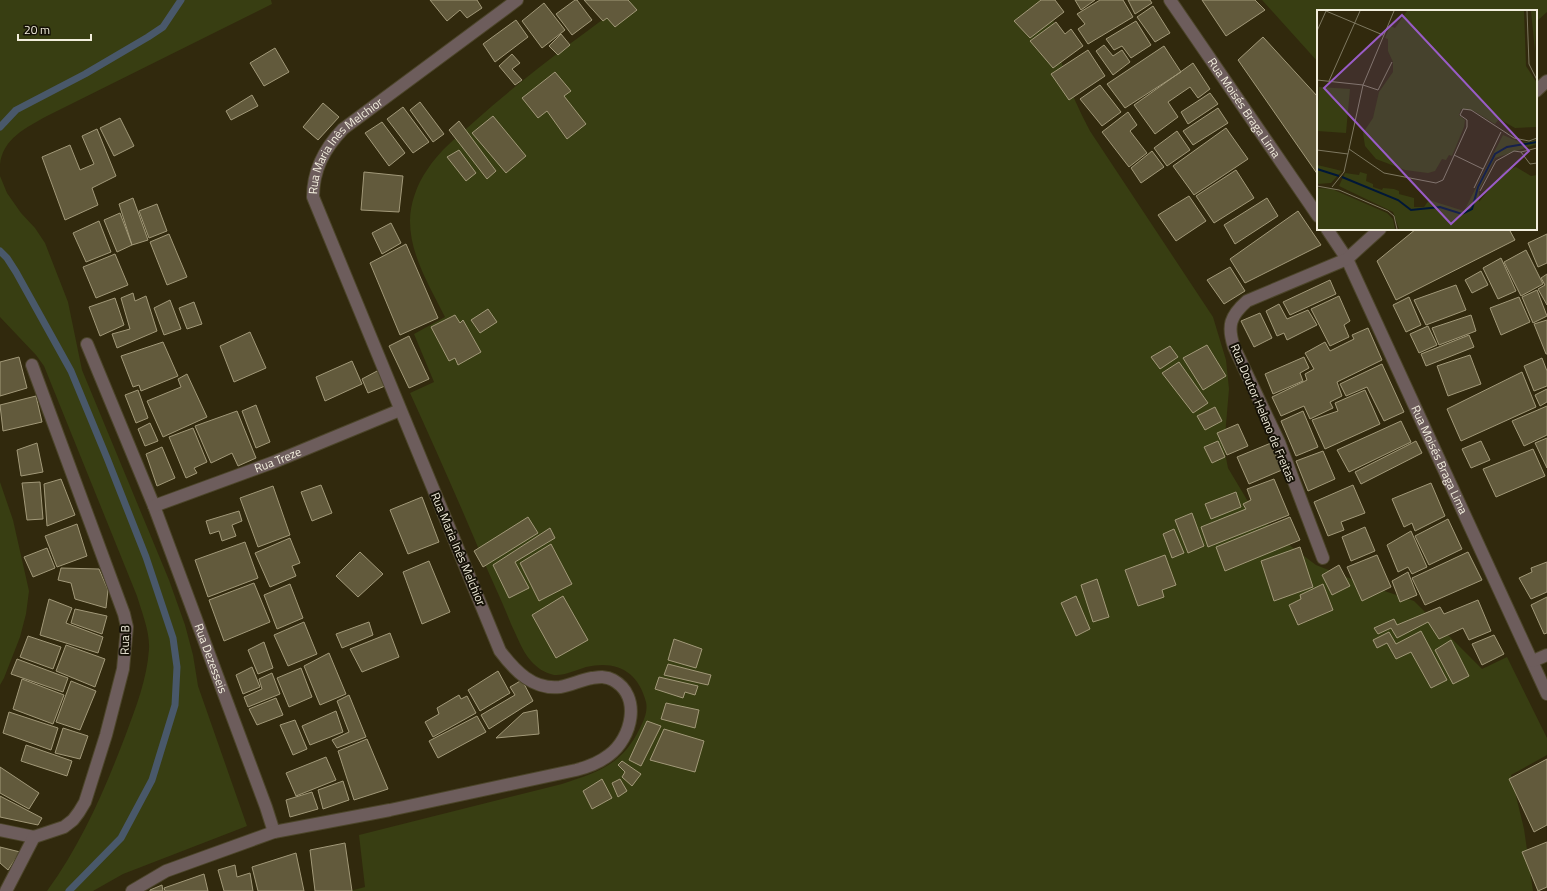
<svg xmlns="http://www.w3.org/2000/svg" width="1547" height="891" font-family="'Titillium Web',sans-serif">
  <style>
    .green { fill: #383e12 }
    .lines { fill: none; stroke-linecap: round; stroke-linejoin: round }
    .stream { stroke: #49586a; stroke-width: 7 }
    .building { fill: #625a3c; stroke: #a29979 }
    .minor-casing { stroke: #4c452a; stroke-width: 14 }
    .minor { stroke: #6d5d5c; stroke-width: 12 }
    .labels { text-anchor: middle; stroke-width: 4; stroke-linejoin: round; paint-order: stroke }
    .street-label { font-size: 12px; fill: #f2eedd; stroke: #161207 }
    .inset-river { fill: none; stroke: #001738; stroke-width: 2 }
    .inset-road { fill: none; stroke: #7e7860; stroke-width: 1 }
    .view { fill: #995cc6; fill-opacity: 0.15; stroke: #995cc6; stroke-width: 2 }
    .inset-edge { fill: none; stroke: #f2eedd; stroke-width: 2 }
  </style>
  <rect width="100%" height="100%" fill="#31290d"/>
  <!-- green -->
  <path class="green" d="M0 0H271L272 4 47 116C27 127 2 139 0 165Z
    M630 0H1051C1054 24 1057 50 1065 73 1071 93 1080 112 1090 131L1213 317 1226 360 1229 389 1224 448 1228 468 1253 510 1284 541 1316 565 1364 584 1414 601 1482 669 1507 657 1547 738V755L1511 775 1524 829 1533 891H350L365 887 359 835 562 784C598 772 622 765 640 728 644 720 648 711 646 702 638 671 616 660 586 667 576 670 564 676 554 675 545 673 537 668 531 661 522 651 517 636 511 624 504 606 496 589 488 571 463 511 437 452 410 393L434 382 414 334 445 317C430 287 410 255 410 221 410 204 417 184 427 170 439 151 458 136 475 121 524 77 577 38 630 0Z
    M1262 0H1547V12L1536 22V11H1318V62Z
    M0 176 7 193 21 213 35 228 45 243 68 302 82 370 169 580 185 625 193 655 198 686 247 826 123 874 93 891H47C82 843 105 789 126 734 136 707 147 679 149 649 150 632 142 613 137 596L44 366 36 355 0 317Z
    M0 482 13 520 29 591 26 614 20 637 4 678 0 685Z"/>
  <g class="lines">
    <!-- stream -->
    <path class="stream" d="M0 127 16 110 85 74 148 37 163 27 181 0
      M0 251 7 258 16 272 71 371 107 458 146 557 173 638 177 667 175 705 152 780 121 838 69 891"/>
  </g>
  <!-- building -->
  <path class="building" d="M430 0H477L482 8 467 18 460 10 447 21Z
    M575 0H577L592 20 572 35 556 14Z
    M584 0H628L637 10 615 27 607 18 603 21Z
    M1041 0H1055L1064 12 1030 38 1014 21Z
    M1075 0H1095L1081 10Z
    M1100 0H1123L1133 17 1088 44 1078 29 1085 24 1077 14Z
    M1128 0H1150L1152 3 1135 14Z
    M1202 0H1255L1265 10 1226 36Z
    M544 3 565 30 542 48 522 21Z
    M1153 6 1170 33 1155 42 1137 17Z
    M516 20 528 37 495 62 483 44Z
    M1136 21 1151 45 1131 58 1122 46 1114 50 1106 39Z
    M1056 22 1065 34 1071 29 1083 46 1053 68 1030 41Z
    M561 34 570 45 558 55 549 46Z
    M1263 37 1318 97V175L1238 60Z
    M1104 45 1113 56 1122 50 1130 62 1113 75 1096 51Z
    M1164 46 1181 72 1125 108 1107 84Z
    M275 48 289 72 264 86 250 63Z
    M1088 50 1105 76 1069 100 1051 74Z
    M512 54 520 63 512 69 522 80 515 85 499 66Z
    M1193 63 1210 89 1198 98 1190 87 1168 102 1178 117 1155 134 1134 105Z
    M555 72 571 91 564 96 586 124 567 139 547 111 538 118 522 98Z
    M1100 85 1121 112 1102 126 1080 99Z
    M1210 93 1218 104 1188 124 1181 112Z
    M252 95 258 106 231 120 226 111Z
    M420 102 444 134 433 142 410 110Z
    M323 103 339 117 318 140 303 127Z
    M403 107 429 142 413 153 387 119Z
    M1218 108 1228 123 1193 145 1183 131Z
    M1128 112 1137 125 1130 131 1147 153 1129 167 1102 132Z
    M493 116 526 156 506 173 472 133Z
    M120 118 134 146 114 156 100 128Z
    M459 121 496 171 487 179 449 130Z
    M382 122 405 153 389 166 365 133Z
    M1226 128 1248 159 1194 195 1173 166Z
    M97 129 116 176 92 188 98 205 65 220 42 157 70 145 80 170 94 164 82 136Z
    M1177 131 1190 150 1167 166 1154 148Z
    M459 150 476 173 466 181 447 157Z
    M1152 151 1164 167 1141 183 1131 168Z
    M1236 170 1254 198 1214 223 1196 196Z
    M364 172 403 176 399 212 361 210Z
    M1189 196 1206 221 1176 241 1158 215Z
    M133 198 148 240 132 245 119 204Z
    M1267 198 1278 216 1235 244 1224 225Z
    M157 204 167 231 149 238 139 211Z
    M1298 211 1321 245 1245 283 1230 259Z
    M120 213 132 245 117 252 104 220Z
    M99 221 111 252 86 262 73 233Z
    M391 223 401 243 382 254 372 233Z
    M1416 229H1509L1515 240 1396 300 1377 261Z
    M169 234 187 277 167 285 150 242Z
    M1547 234V263L1538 267 1528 243Z
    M406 244 438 318 400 335 370 263Z
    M1526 250 1543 284 1521 296 1504 262Z
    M115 254 128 285 96 298 83 267Z
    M1501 258 1516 291 1498 299 1483 268Z
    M1230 267 1245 291 1224 304 1207 280Z
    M1481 271 1488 285 1472 293 1465 280Z
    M1547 274V305L1538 289 1545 285 1541 278Z
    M1330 280 1336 294 1290 315 1283 302Z
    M1456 285 1466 310 1426 325 1414 300Z
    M1537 290 1547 316 1533 323 1522 297Z
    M133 293 135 301 146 296 157 331 117 348 112 334 130 329 121 298Z
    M1339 296 1350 321 1344 325 1349 337 1330 346 1311 309Z
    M1409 297 1421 325 1406 332 1393 305Z
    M1519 297 1530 322 1501 335 1490 308Z
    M115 298 124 325 100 336 89 307Z
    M170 300 181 329 164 335 154 308Z
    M194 302 202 324 187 329 179 308Z
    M1279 304 1287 319 1308 310 1317 325 1287 340 1284 333 1277 336 1266 311Z
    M488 309 497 322 480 333 471 320Z
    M1260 313 1272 338 1254 347 1241 321Z
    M455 315 460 323 463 320 481 352 458 365 455 358 449 361 431 327Z
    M1471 315 1476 331 1439 345 1432 328Z
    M1547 320V354H1546L1534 324Z
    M1428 326 1437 345 1419 353 1410 334Z
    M1368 328 1382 360 1337 382 1342 396 1330 402 1333 408 1310 419 1304 406 1281 416 1272 397 1307 380 1305 374 1314 369 1305 353 1325 342 1330 351 1354 339 1352 335Z
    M250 332 266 368 234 382 220 346Z
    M1469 335 1474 347 1426 366 1421 354Z
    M409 336 429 379 409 388 389 346Z
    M163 342 178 376 141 391 139 385 133 387 121 356Z
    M1207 345 1226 376 1203 390 1183 358Z
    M1170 346 1178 357 1160 369 1151 357Z
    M1470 355 1481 384 1448 396 1437 366Z
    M19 357 27 388 0 396V362Z
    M1304 357 1309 368 1300 373 1303 381 1273 394 1265 374Z
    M1542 358 1547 371V386L1534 391 1524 366Z
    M352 361 362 384 325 401 316 377Z
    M1179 362 1208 403 1193 413 1162 373Z
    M1382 364 1404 412 1384 421 1367 387 1346 396 1340 384Z
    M379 370 385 386 368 393 362 379Z
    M1522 372 1536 407 1461 441 1447 409Z
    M187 374 207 417 163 437 147 401 181 387 178 379Z
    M1547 389V402L1540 406 1535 395Z
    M138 390 148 418 136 423 125 395Z
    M1365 390 1380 424 1325 449 1312 420 1338 411 1335 403Z
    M36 396 42 422 3 431 0 405Z
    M256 405 270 442 256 448 242 411Z
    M1547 406V435L1524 446 1512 421Z
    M1215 407 1222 421 1205 430 1197 416Z
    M237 411 256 458 238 466 232 453 211 463 195 426Z
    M1303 411 1318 447 1296 456 1281 421Z
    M1401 421 1411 442 1349 472 1337 450Z
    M150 423 158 441 145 446 138 429Z
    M1238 424 1248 446 1227 455 1217 433Z
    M193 428 207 462 194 468 197 473 186 478 169 437Z
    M1547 438V468L1535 443Z
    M1218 441 1225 457 1212 463 1204 447Z
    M1416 441 1422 453 1361 484 1355 472Z
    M1481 441 1490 460 1471 468 1462 449Z
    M37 443 43 472 21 476 17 450Z
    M1271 443 1282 470 1249 484 1237 457Z
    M162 447 175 478 157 486 146 454Z
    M1533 449 1545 476 1496 497 1483 469Z
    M1323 451 1335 479 1308 491 1296 461Z
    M61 479 75 515 47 526 44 484Z
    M1274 479 1289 515 1208 547 1201 527 1246 509 1243 504 1251 500 1247 489Z
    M40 482 43 519 27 520 22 483Z
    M1431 483 1445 516 1415 531 1412 523 1404 527 1392 499Z
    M321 485 332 513 312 521 301 492Z
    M1353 485 1365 513 1341 522 1344 530 1328 536 1314 502Z
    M273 486 290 535 258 547 240 498Z
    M1236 492 1241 507 1211 519 1205 504Z
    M422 497 439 542 408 554 390 510Z
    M239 511 242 521 232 525 236 536 222 541 219 531 210 534 206 521Z
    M1192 513 1204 546 1188 553 1175 520Z
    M528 517 538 533 483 567 474 551Z
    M1290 517 1300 540 1225 571 1216 547Z
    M1448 519 1462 549 1429 565 1415 536Z
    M77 524 87 556 57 567 45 536Z
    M1365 527 1375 551 1351 561 1342 537Z
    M550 528 555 538 515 562 529 588 509 598 493 565Z
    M1174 529 1184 553 1172 558 1163 534Z
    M1411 531 1427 567 1412 574 1408 567 1398 572 1387 545Z
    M290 538 300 563 292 566 296 576 270 587 255 553Z
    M245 542 258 578 208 597 195 560Z
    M551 544 572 584 539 601 520 563Z
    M1300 547 1313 587 1274 601 1261 561Z
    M47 548 55 568 33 577 24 557Z
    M360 552 383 574 358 597 336 576Z
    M1468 552 1482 580 1425 605 1412 578Z
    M1165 555 1176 585 1162 590 1164 597 1138 606 1125 570Z
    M1377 555 1391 587 1362 601 1347 567Z
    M429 561 450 612 422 624 403 572Z
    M1547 562V592L1531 599 1519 578 1532 572 1531 568Z
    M1339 565 1350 586 1332 595 1322 575Z
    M61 568 99 569 108 590 106 608 75 599 71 583 58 580Z
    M1408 572 1417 595 1400 602 1392 581Z
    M1097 579 1109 617 1093 622 1081 585Z
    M254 583 270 622 224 641 209 600Z
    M290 584 303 618 277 629 264 595Z
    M1323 584 1333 610 1298 625 1289 605 1301 599 1300 595Z
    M563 596 588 640 556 658 532 615Z
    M1076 596 1090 629 1076 636 1061 603Z
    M1547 597V633L1544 634 1531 605Z
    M49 599 72 608 66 623 103 637 98 653 40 635Z
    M1478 600 1491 631 1469 640 1463 628 1439 639 1428 622 1397 638 1391 628 1378 634 1374 628 1394 619 1397 625 1440 607 1444 614Z
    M75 609 107 616 102 634 71 623Z
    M304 622 317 654 288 666 274 635Z
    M369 622 373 635 342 648 336 634Z
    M1421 631 1447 680 1431 688 1411 652 1396 659 1387 643 1377 648 1373 640 1389 632 1396 644Z
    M390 633 399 657 362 672 350 649Z
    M1494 635 1504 654 1482 665 1472 644Z
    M28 636 61 647 53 669 20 657Z
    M674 639 702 649 696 668 668 660Z
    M1451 640 1469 676 1453 684 1435 650Z
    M264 642 273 668 258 674 248 650Z
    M66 645 105 659 95 687 56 671Z
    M329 653 346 694 320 705 304 666Z
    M17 659 68 678 63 692 11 674Z
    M668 664 711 675 708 685 664 675Z
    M252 667 260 687 243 694 236 675Z
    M301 668 312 697 289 707 277 678Z
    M498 671 510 693 480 711 468 690Z
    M272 673 280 694 248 707 244 697 262 689 259 679Z
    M659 677 698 686 695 695 685 692 683 698 655 689Z
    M22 679 64 695 53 724 13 709Z
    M522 680 533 701 489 729 481 715 515 695 510 687Z
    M71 681 96 691 80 730 56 722Z
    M349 695 366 737 337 748 332 740 349 732 337 701Z
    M459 695 461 699 467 696 476 713 433 737 425 722 439 714 437 708Z
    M276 698 283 715 257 725 249 709Z
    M666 703 699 710 695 728 661 719Z
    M537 710 539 734 496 738 523 713Z
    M336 711 343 732 310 745 302 726Z
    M9 712 58 728 51 750 3 733Z
    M477 716 486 732 438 758 429 741Z
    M295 720 307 749 293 755 280 725Z
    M647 721 661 726 641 766 629 760Z
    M63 728 88 736 80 759 55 753Z
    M664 729 704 741 695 772 650 760Z
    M367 739 388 789 354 800 338 751Z
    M26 745 72 761 67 776 21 761Z
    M326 757 336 780 296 796 286 773Z
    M1547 759V825L1534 832 1509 779Z
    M622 761 641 774 632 786 622 777 625 772 618 765Z
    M0 767 39 793 29 809 0 793Z
    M602 779 612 798 592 809 583 791Z
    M620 779 627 791 618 797 612 783Z
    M343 781 349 800 323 809 318 790Z
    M312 792 318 809 290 817 286 800Z
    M0 796 42 818 38 825 0 817Z
    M1547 842V887L1538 891 1522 852Z
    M345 843 352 891H315L310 850Z
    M0 847 20 852 8 870 0 863Z
    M296 853 304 891H258L252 867Z
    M235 865 237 877 250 873 253 891H224L218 870Z
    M204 874 208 891H165L164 888Z
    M162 885 163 891H150V890Z"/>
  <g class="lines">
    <defs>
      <g id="minor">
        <path id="s1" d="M1170 0 1318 216"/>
        <path d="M1536 91 1547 81"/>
        <path id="s2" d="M1327 229 1347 259 1547 694"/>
        <path id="s3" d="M87 344 154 506 266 807 274 832"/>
        <path id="s4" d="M154 506 274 462 400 410"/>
        <path d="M1323 558 1279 442 1234 347C1227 326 1230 316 1247 301L1347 259 1380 229"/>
        <path d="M1533 661 1547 655"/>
        <path d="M0 830 34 837"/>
        <path d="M6 891 34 837 64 827 73 820 79 812 85 802 106 735 123 669 127 627 124 614 32 365"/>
        <path id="s5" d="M132 891 166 871 274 832 390 810 576 770C588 767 600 762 609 755 632 738 642 696 613 680 606 676 600 677 592 678 581 680 571 685 560 687 533 690 515 671 500 651L313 197C313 170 324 149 343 129L517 0"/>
      </g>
    </defs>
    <!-- minor casing -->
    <use href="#minor" class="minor-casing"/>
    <!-- minor -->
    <use href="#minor" class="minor"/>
  </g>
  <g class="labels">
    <!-- street labels -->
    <g class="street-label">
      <text dy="4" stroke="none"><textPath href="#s1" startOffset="131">Rua Moisés Braga Lima</textPath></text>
      <text dy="4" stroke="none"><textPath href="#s5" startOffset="1270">Rua Maria Inês Melchior</textPath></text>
      <text transform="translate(1263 413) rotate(67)" y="4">Rua Doutor Heleno de Freitas</text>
      <text dy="4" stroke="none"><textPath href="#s4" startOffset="132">Rua Treze</textPath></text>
      <text dy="4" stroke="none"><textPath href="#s2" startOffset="257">Rua Moisés Braga Lima</textPath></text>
      <text transform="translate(458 549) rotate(67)" y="4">Rua Maria Inês Melchior</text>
      <text transform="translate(125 640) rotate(-89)" y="4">Rua B</text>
      <text dy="4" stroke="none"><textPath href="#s3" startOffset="338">Rua Dezesseis</textPath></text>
    </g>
  </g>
  <!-- overview -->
  <g transform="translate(1317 10)">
    <rect width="220" height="220" fill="#31290d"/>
    <path d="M90 1H207L209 56 220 73V117L198 118 182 109 178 114 157 101 144 99 142 105 148 110 147 117 135 146 132 145 129 150 125 149 118 161 111 163 88 160 59 149 48 136 46 123 56 108 62 82 76 62V52L71 41V29L68 28 73 16 78 18ZM214 1H220L218 39 220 62ZM2 77 33 79 29 123 0 121ZM186 125 205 133 220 130V134L178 148 162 180V192L188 160 199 157 214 166 220 165V219H82L76 202 22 176 28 163 42 165 43 162 50 164 49 171 56 174V177L65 180 66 178 77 179 82 181V184L97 188V197H107L112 190 147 201ZM0 155 13 158 25 161 14 173 0 174ZM0 178 15 179 70 203 76 209 78 219H0Z" fill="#383e12"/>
    <path class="inset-river" d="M220 33V46M0 159 22 166M25 167 81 190 94 200 123 197 145 204 155 199 161 177 178 144 190 137 220 132"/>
    <path class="inset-road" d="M9 1 66 25M210 1 212 54 220 70M0 21 9 1M0 70 46 75 61 80 75 52M12 71 43 1M32 139 67 163 119 173 126 170 150 117V110L143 105 146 99 154 100 197 128 212 131 220 128M0 140 31 144M204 142 213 154 220 153M137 145 166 159M0 176 22 180 71 201 77 206 80 219M15 177 27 162 46 75 77 1M157 178 184 122M163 181 179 151 197 141 204 142 220 138"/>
    <path class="view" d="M85 5 212 141 134 214 7 78Z"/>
    <rect width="220" height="220" class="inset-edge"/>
  </g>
  <!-- scale -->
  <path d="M18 34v6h73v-6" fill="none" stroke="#f2eedd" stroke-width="2"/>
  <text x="24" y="34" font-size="12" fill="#f2eedd" stroke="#161207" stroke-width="3" paint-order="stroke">20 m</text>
</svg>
